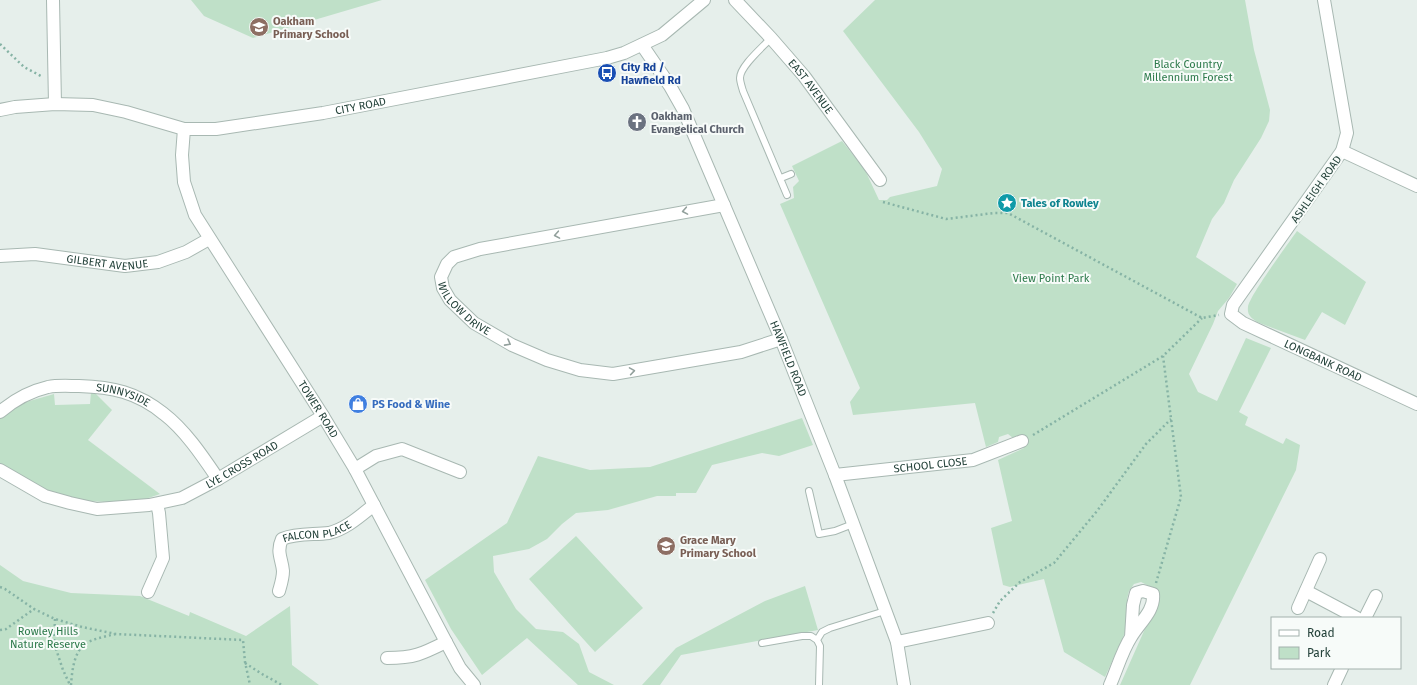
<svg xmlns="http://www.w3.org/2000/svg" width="1417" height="685" font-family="'Fira Sans',sans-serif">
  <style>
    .green { fill: #bfe0c8 }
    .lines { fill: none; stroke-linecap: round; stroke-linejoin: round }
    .service-casing { stroke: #a8b8b2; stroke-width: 8 }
    .minor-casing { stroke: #a8b8b2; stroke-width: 14 }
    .tertiary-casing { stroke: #a8b8b2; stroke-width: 14 }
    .path { stroke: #86b3a5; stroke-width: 2.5; stroke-dasharray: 2 3; stroke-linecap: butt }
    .service { stroke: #fff; stroke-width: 6 }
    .minor { stroke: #fff; stroke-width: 12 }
    .tertiary { stroke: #fff; stroke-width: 12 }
    .oneway { stroke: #92a09c }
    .labels { text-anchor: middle; stroke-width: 4; stroke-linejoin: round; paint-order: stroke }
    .education-label { font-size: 11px; font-weight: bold; fill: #785e54; stroke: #f7fbf9; text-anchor: start }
    .park-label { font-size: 11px; fill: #2d7a4b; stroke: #f7fbf9 }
    .transit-label { font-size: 11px; font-weight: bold; fill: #164399; stroke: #f7fbf9; text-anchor: start }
    .street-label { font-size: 11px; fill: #24423a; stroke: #f7fbf9 }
    .worship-label { font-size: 11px; font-weight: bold; fill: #5b616d; stroke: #f7fbf9; text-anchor: start }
    .culture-label { font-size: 11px; font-weight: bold; fill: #0d838f; stroke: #f7fbf9; text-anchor: start }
    .shop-label { font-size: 11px; font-weight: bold; fill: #366cbe; stroke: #f7fbf9; text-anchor: start }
  </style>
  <rect width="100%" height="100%" fill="#e6efeb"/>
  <!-- green -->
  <path class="green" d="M191 0H382L253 38 204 16Z
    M875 0H1245L1254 50 1270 110 1269 121 1261 138 1234 180 1224 203 1212 219 1196 257 1237 284 1229 298 1218 311 1213 324 1189 374 1198 392 1217 401 1246 338 1271 348 1239 412 1248 417 1245 425 1283 444 1286 438 1300 445 1296 470 1190 685H1120L1144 631 1156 611V596L1151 587 1141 582 1134 584 1129 591 1127 599 1130 608 1128 626 1105 677 1064 652 1044 579 1010 587 1003 585 991 528 1012 521 998 460 1024 448 1019 436 1013 438 1008 434 999 437 998 442 986 447 975 403 853 415 850 402 860 388 780 204 794 198 793 187 799 181 792 166 842 141 865 170 879 200H887L890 197 937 186 942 169 919 132 843 31Z
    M1297 231 1366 282 1345 325 1322 312 1305 340 1257 322C1251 318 1247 315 1248 307 1249 296 1288 244 1297 231Z
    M91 392 95 393 112 410 88 440 160 494 134 503 85 501 51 493 0 463V418L3 415 26 402 54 394 55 405 90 404Z
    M802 418 813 445 779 456 762 453 712 465 696 493H676V496H657L608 510 576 513 562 524 547 539 529 549 493 556 494 572 516 609 536 629 563 632 579 644 589 672 614 685H578L527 638 482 675 451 629 425 580 507 523 538 456 590 470 650 467Z
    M576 536 643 608 595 652 529 579Z
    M0 565 23 581 71 593 140 596 189 616 190 612 246 636 290 606 292 665 319 685H0Z
    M805 586 818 630 681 655 660 685H642L676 648 765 601Z"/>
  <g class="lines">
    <defs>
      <path id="service" d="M771 38C763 47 740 66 740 78 740 82 742 87 743 91L787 195
        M781 178 791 174
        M809 491 819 534 835 531 853 524
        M817 640 822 632 830 628 885 611
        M762 643 802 636H811L817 640 820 646 819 685"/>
      <g id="minor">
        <path d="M53 0 55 104"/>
        <path id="s1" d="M735 0 771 38 804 76 880 180"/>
        <path id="s2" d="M1324 0 1347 133 1342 151 1233 305 1231 314 1243 323 1417 404"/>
        <path id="s3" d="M642 45 670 86 683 109 781 339 835 475 897 642 904 685"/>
        <path d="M1342 151 1417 186"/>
        <path id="s4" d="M724 205 480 249 454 257 447 264 441 277 443 288 450 300 474 323 512 345 547 360 580 370 613 374 741 352 781 339"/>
        <path id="s5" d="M0 256 35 254 125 266 158 262 186 252 209 239"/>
        <path id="s6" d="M0 412C14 400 31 391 48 387 58 385 69 386 79 386 112 387 137 392 164 414 185 430 203 457 218 479"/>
        <path d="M355 469 376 456 402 449 460 472"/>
        <path id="s7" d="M0 470 45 496 70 503 97 509 149 505 182 498 218 479 323 416"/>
        <path id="s8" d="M835 475 973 460 1022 441"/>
        <path id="s9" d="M279 591C281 584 283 578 283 571 282 559 276 552 282 539 297 533 313 535 329 533 346 529 360 516 374 505"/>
        <path d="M1306 591 1357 618"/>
        <path d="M148 592 163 558 159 513 157 504"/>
        <path d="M1298 608 1320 559"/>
        <path d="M1365 618 1376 596"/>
        <path d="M897 642 988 623"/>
        <path d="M387 658C414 658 422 654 446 642"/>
        <path d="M1110 685C1117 669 1122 651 1131 637 1139 623 1155 611 1153 594L1143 591 1136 593 1133 605 1131 637"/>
        <path d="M1334 685 1342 668"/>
      </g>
      <g id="tertiary">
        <path id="s10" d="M0 110 15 107 55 104 93 105 126 112 184 129H216L323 113 607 58 624 53 662 35 704 0"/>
        <path id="s11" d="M184 129 182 155 184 182 195 215 323 416 355 469 446 642 460 668 474 685"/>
      </g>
    </defs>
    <!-- service casing -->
    <use href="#service" class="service-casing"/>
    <!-- minor casing -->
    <use href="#minor" class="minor-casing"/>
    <!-- tertiary casing -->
    <use href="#tertiary" class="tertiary-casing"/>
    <!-- path -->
    <path class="path" d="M0 44 24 67 41 76H43
      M883 202 946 219 994 213H1008L1202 318 1219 315
      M1033 435 1163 356 1202 318
      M1156 583 1181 497 1163 356
      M0 587 5 589 34 609 55 619 82 627 116 634 243 640 245 662 250 685
      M993 613 1000 601 1020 582 1054 563 1097 511 1146 444 1171 419
      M55 619 54 643 63 670 70 685
      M0 630 6 629 34 609
      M245 663 262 674 282 685
      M71 685C72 671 74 649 88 642 97 638 107 636 116 634"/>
    <!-- service -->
    <use href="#service" class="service"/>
    <!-- minor -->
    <use href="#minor" class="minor"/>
    <!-- tertiary -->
    <use href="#tertiary" class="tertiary"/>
  </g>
  <!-- one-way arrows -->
  <defs><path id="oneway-chevron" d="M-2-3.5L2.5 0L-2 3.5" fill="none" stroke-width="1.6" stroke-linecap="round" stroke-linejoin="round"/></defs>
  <g class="oneway">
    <use href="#oneway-chevron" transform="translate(685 211) rotate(170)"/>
    <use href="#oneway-chevron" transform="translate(557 235) rotate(170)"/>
    <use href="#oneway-chevron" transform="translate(508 343) rotate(29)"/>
    <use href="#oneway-chevron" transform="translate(632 371) rotate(-9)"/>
  </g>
  <!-- icons -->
  <defs>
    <symbol id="school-disc" viewBox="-11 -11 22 22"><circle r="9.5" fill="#8d6e63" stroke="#f7fbf9"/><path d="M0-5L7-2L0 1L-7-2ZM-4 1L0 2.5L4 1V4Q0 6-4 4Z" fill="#fff"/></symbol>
    <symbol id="bus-disc" viewBox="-11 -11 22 22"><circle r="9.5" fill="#1a4fb4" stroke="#f7fbf9"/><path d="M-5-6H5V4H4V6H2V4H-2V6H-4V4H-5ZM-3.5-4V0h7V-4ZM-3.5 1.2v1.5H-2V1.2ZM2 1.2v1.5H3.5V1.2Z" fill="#fff"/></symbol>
    <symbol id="church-disc" viewBox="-11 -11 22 22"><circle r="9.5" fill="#6b7280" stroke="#f7fbf9"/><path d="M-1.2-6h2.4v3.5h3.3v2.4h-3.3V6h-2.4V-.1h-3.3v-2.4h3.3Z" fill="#fff"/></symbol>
    <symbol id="sight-disc" viewBox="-11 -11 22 22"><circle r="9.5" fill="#0f9aa8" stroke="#f7fbf9"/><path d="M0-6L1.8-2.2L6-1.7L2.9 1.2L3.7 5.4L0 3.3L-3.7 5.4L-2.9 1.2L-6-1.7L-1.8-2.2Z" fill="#fff"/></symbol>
    <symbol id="shop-disc" viewBox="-11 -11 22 22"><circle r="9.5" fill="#3f7fe0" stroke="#f7fbf9"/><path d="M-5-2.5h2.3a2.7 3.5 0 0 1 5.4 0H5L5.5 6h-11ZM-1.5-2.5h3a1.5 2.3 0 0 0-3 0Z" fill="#fff"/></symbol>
  </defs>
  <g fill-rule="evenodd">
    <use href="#school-disc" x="248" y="16" width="22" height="22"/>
    <use href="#bus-disc" x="596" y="62" width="22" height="22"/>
    <use href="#church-disc" x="626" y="111" width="22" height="22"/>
    <use href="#sight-disc" x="996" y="192" width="22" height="22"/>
    <use href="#shop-disc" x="347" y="393" width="22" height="22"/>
    <use href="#school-disc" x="655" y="535" width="22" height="22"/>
  </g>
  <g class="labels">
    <!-- education labels -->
    <g class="education-label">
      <text x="273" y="25">Oakham<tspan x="273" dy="13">Primary School</tspan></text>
      <text x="680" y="544">Grace Mary<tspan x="680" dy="13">Primary School</tspan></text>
    </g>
    <!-- park labels -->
    <g class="park-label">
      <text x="1188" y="68">Black Country<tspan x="1188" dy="13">Millennium Forest</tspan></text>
      <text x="1051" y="282">View Point Park</text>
      <text x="48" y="635">Rowley Hills<tspan x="48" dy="13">Nature Reserve</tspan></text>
    </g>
    <!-- transit labels -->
    <g class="transit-label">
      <text x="621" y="71">City Rd /<tspan x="621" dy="13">Hawfield Rd</tspan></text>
    </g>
    <!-- street labels -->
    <g class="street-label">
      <text dy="4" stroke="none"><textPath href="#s1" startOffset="115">EAST AVENUE</textPath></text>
      <text dy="4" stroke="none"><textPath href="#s10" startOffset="366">CITY ROAD</textPath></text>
      <text transform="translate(1316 189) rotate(-55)" y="4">ASHLEIGH ROAD</text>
      <text dy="4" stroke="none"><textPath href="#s5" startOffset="108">GILBERT AVENUE</textPath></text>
      <text dy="4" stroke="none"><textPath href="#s4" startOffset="340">WILLOW DRIVE</textPath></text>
      <text dy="4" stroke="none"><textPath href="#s3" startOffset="347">HAWFIELD ROAD</textPath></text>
      <text dy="4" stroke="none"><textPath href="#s2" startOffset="455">LONGBANK ROAD</textPath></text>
      <text dy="4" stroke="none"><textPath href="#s6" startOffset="131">SUNNYSIDE</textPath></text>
      <text dy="4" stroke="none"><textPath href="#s11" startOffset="318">TOWER ROAD</textPath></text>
      <text dy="4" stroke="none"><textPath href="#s7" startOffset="260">LYE CROSS ROAD</textPath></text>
      <text dy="4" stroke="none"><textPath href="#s8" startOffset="96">SCHOOL CLOSE</textPath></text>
      <text dy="4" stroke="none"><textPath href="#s9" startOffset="89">FALCON PLACE</textPath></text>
    </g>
    <!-- worship labels -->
    <g class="worship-label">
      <text x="651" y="120">Oakham<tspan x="651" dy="13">Evangelical Church</tspan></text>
    </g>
    <!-- culture labels -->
    <g class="culture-label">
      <text x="1021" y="207">Tales of Rowley</text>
    </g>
    <!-- shop labels -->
    <g class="shop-label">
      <text x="372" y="408">PS Food &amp; Wine</text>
    </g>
  </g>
  <!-- legend -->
  <rect x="1271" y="617" width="130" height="52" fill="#f7fbf9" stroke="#a3b1ad"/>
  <rect x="1279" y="630" width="20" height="6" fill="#ffffff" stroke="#a3b1ad"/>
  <text x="1307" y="637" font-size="12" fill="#24423a">Road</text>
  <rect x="1279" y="647" width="20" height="12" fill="#bfe0c8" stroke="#a3b1ad"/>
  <text x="1307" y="657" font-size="12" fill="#24423a">Park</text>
</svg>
